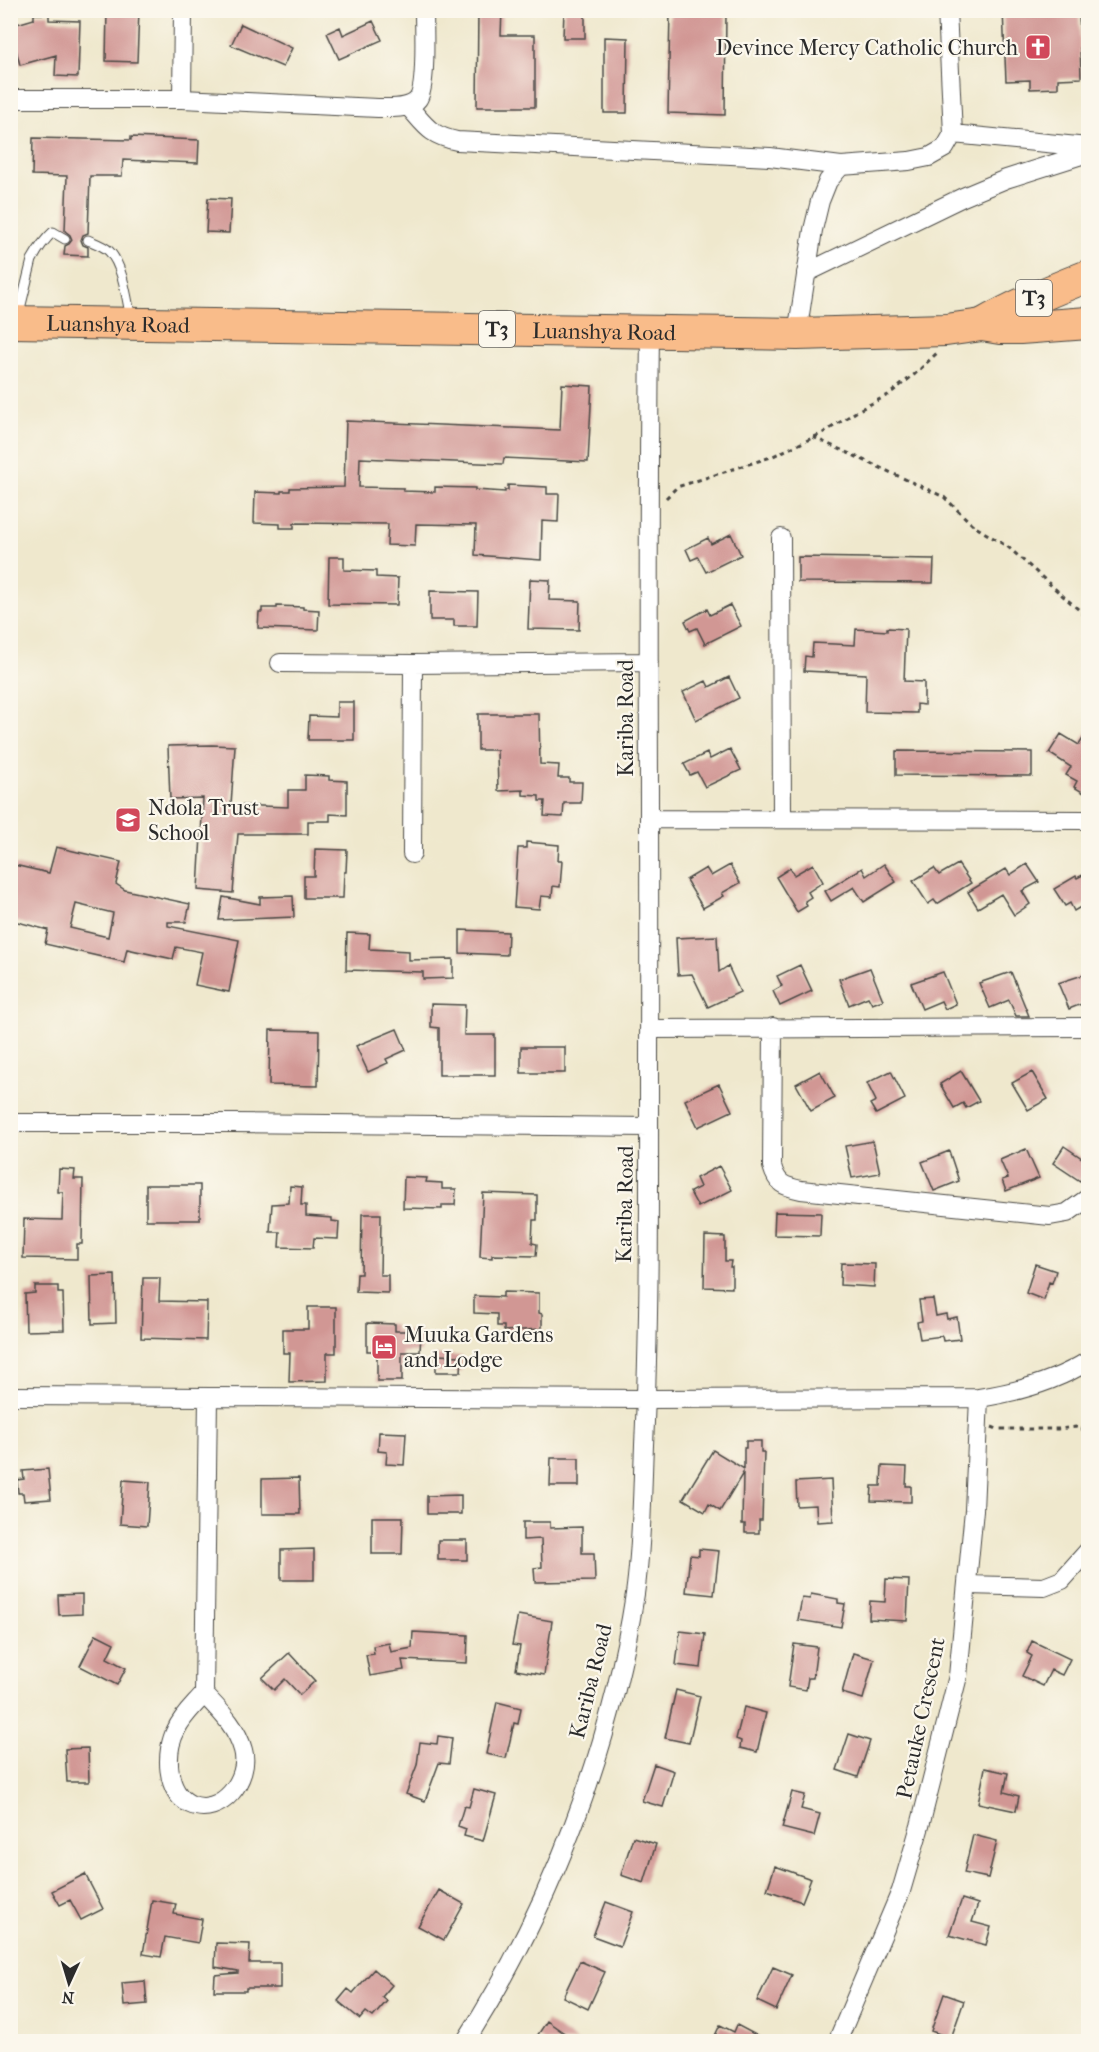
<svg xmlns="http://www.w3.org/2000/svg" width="1099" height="2052" font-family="'IM FELL French Canon',serif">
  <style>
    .building { fill: #d19794; fill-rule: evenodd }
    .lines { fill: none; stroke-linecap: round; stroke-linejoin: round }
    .service-casing { stroke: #484743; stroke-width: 11 }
    .minor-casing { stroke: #484743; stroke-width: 20 }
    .trunk-casing { stroke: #484743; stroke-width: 34 }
    .path { stroke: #484743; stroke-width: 3; stroke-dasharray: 4.5 4.5; stroke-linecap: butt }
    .service { stroke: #fff; stroke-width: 9 }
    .minor { stroke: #fff; stroke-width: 18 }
    .trunk { stroke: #f9bc8a; stroke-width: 32 }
    .labels { text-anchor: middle; stroke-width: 4.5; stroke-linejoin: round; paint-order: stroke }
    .shield { fill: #fbf7ec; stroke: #696865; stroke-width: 1.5 }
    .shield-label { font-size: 21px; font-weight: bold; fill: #2b2b2b }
    .poi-label { font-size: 22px; fill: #2b2b2b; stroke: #fbf7ec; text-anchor: start }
    .street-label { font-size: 22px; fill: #2b2b2b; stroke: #fbf7ec }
  </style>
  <rect width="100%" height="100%" fill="#fbf7ec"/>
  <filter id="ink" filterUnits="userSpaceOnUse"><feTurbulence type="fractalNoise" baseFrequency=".0167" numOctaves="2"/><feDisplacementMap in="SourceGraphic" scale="12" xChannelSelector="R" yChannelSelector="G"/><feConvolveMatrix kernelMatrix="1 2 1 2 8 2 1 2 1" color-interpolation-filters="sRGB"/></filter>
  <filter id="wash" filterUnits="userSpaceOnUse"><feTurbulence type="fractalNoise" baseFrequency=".008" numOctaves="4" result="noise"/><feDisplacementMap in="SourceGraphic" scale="24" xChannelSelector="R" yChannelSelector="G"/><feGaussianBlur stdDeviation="1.35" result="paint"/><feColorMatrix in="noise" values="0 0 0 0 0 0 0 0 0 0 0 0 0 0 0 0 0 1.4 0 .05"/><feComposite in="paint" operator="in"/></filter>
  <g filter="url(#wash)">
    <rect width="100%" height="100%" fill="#efe8cd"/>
    <g id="blocks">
      <!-- building -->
      <path class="building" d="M107 10H139L137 62 106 61Z
        M478 10H502L501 35H535V107H477Z
        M564 10H585V38H563Z
        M670 10H726L725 115 668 113Z
        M1003 10H1079L1081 78 1058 79V88L1030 89V80L1006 81Z
        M34 14H49V20L80 21 78 77 55 76 56 55 20 65 10 26 34 19Z
        M373 21 382 40 339 59 327 33 340 27 343 35Z
        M241 24 292 48 283 67 231 45Z
        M604 37 628 38 627 113H604Z
        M131 137 199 140 198 163 123 160 122 176H90L88 233 83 235 81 240 83 245 88 247V256L64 255 65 246 69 244 72 240 70 235 65 231 67 176 32 175 33 138 131 140Z
        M208 198 231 199 229 233 206 232Z
        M562 384 592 386 588 462 504 458 503 464 360 458 359 487 403 488V491L435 492V487L475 488V490L505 492V490H508V485L547 487V494H559L558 522 542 521 541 560 475 555 476 525 416 524 415 546 387 545 388 524 294 523V528H280V524L254 523 255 492 281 493V491H290V488L344 487 346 421 560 430Z
        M731 534 741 555 706 572 698 557 691 560 686 549 708 538 711 544Z
        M329 557H344V570L376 571V577L398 578 397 605 328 604Z
        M798 557 934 559 933 583 798 582Z
        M530 579 550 580 549 600 580 601 579 630 528 629Z
        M430 591 478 592 477 626H454V620H430Z
        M730 605 741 626 705 644 697 628 690 631 685 621 707 609 710 615Z
        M277 606 303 607V609L319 610 318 630 258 628 259 612H262V608H277Z
        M887 628 906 629 904 681 924 682V705L917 704V713L865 712 866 674 804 671 805 656 812 657 813 643 855 645 856 629 887 631Z
        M729 677 739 698 696 720 683 692 706 681 709 687Z
        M337 702H354V740H308L309 716 337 717Z
        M478 714H539L540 764 559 765 558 778H569V782H582L581 803H564L563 817 544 816 545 801H539V796L523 795V790L498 791 497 750H478Z
        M1089 729V796L1074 787 1077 781 1066 775 1071 767 1049 753 1061 734 1079 745Z
        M212 745 235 746 231 805 288 807V790H305V775L329 776V780L347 781V815L330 814V821H308V834H238L233 893 198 890 203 798 170 799 168 746Z
        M730 749 741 770 705 787 697 772 690 775 684 764 707 753 710 759Z
        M896 751 1032 752V776L896 775Z
        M526 842 559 845 558 861H562L560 887 553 886 552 897 541 896 539 909 514 907 518 848H526Z
        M56 847 121 862 116 884 125 890 190 904 186 922H168V926L239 940 229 992 195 985 202 952 176 947 173 959 127 949 124 962 45 944 48 930 10 920V864L49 873ZM76 904 113 913 108 937 70 928Z
        M315 849 347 850 346 872H344L343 898H304V876H314Z
        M813 864 823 882 808 892 811 897 805 901 807 906 797 912 776 877 790 868 794 875Z
        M884 864 896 882 864 902 854 887 831 901 825 891 862 868 866 876Z
        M958 864 971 883 937 904 934 900 928 904 913 881 934 868 939 875Z
        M1027 864 1039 882 1022 891 1030 904 1014 915 1001 894 978 908 968 892 1006 869 1010 875Z
        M730 865 740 883 722 893 724 896 703 908 686 880 706 868 711 876Z
        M1089 872V902L1074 911 1070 903 1065 906 1054 889 1076 876 1077 878Z
        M293 896 294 917 219 920 223 897 260 904V897Z
        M460 930 508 932 507 955 460 953Z
        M347 933 370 934 369 949 409 951V960L453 959V978L423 979V972L346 970Z
        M717 936 719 972 728 966 740 992 708 1007 692 974 678 975 676 938Z
        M800 965 812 991 780 1006 773 991 782 986 777 976Z
        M870 968 883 1000 872 1004 868 997 849 1005 839 979Z
        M943 972 956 1004 945 1009 941 1001 922 1009 911 983Z
        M1011 972 1029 1016H1016L1009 1000 990 1008 979 983Z
        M1089 973V1001L1069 1009 1058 983Z
        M431 1004 465 1005 464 1035H495V1075H439V1028L431 1027Z
        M397 1029 406 1050 386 1059 388 1063 368 1072 356 1046Z
        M270 1030 319 1031 318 1086 269 1085Z
        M521 1047H565V1073H521Z
        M820 1071 835 1098 811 1111 796 1084Z
        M891 1071 905 1099 876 1114 870 1104 876 1101 867 1083Z
        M961 1071 979 1101 966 1108 963 1103 954 1108 940 1084Z
        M1032 1072 1048 1099 1028 1110 1012 1083Z
        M719 1084 732 1111 698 1127 685 1100Z
        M873 1141 880 1173 852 1178 845 1146Z
        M1064 1146 1089 1163V1168L1080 1181 1053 1163Z
        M1026 1149 1039 1178 1006 1191 1002 1180 1008 1178 1000 1160Z
        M949 1151 959 1181 934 1191 922 1162Z
        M719 1166 732 1190 698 1207 690 1192 700 1187 696 1178Z
        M59 1169 75 1170 74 1179H83L82 1244H77V1259L23 1258 24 1219 62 1220 63 1192H58Z
        M404 1177 427 1178 426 1182 442 1183V1189H456L455 1205H442V1209L403 1208Z
        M146 1185H200V1220H146Z
        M290 1186 302 1187 301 1205H306V1216L332 1218V1221L339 1222 338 1239 314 1238 313 1248 279 1247 280 1232H270L272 1204 289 1203Z
        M483 1193 537 1195V1220H533L532 1243 537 1244 536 1256 492 1255V1258L480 1257Z
        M775 1212 821 1213 820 1236 774 1235Z
        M362 1214H381L380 1275H388V1293L356 1292 357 1274H361Z
        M705 1236 725 1237V1261H731L730 1267H732V1288L704 1287Z
        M841 1263 875 1264 874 1287 840 1285Z
        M1035 1264 1056 1271 1052 1283 1049 1282 1044 1300 1026 1293Z
        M115 1275 116 1323 92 1324 91 1276Z
        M143 1278H160L159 1301 207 1302 206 1340 141 1338Z
        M35 1286H58V1293H63L64 1330 26 1331 25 1294 35 1293Z
        M503 1292 539 1293V1313L542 1314V1329L504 1331V1326H497V1314L474 1313V1296L503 1297Z
        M933 1299 936 1316 946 1314 947 1319 957 1317 960 1339 943 1341 942 1336 920 1339 917 1322 922 1321 919 1300Z
        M308 1307H336V1353H327V1381L289 1382 290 1353H283V1329H308Z
        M367 1323 395 1324V1331H421L420 1352H402V1381H377V1351H367Z
        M436 1355 462 1356 461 1372H436Z
        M379 1432 406 1433 404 1465 386 1464 387 1452 378 1451Z
        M746 1441H761V1452H764L762 1520H759V1533H745V1524H742L743 1473 720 1511 709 1504 705 1512 683 1499 713 1450 744 1469V1448H746Z
        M551 1458H579V1486H550Z
        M882 1466 907 1467 906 1486H911V1502L871 1501 872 1486H881Z
        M48 1469 51 1499 24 1501 23 1493H18L17 1480 24 1479 23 1471Z
        M299 1478 300 1514H262V1479Z
        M123 1480 150 1482 147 1526 120 1524Z
        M831 1480 833 1521 817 1522 816 1505 797 1506 796 1482Z
        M461 1495V1514H427V1496Z
        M372 1517H403L402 1554H372Z
        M523 1522H550V1528L582 1527V1553H594L595 1581 535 1582 534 1568 542 1567 541 1539 523 1540Z
        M438 1540H467V1560H438Z
        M314 1549V1580H281V1550Z
        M699 1549 719 1551 714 1595 686 1592 690 1555 699 1556Z
        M886 1579 909 1580 907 1621 869 1619 870 1601 885 1602Z
        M82 1594V1614L59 1615 58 1595Z
        M811 1594 838 1599V1603L845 1604 841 1627 798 1620 802 1598 810 1599Z
        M518 1615 552 1621 544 1675 516 1670 520 1646 512 1645Z
        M680 1631 705 1634 701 1668 676 1665Z
        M413 1632 468 1635 467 1663 402 1660 404 1670 370 1676 366 1655 374 1654 373 1646 389 1643 391 1652 412 1648Z
        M96 1634 114 1643 107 1658 126 1668 117 1685 80 1666Z
        M1032 1641 1070 1659 1062 1675 1051 1670 1043 1686 1022 1676 1032 1656 1027 1653Z
        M794 1644 817 1647 813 1678H808L806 1690 788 1687Z
        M289 1653 315 1681 300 1695 285 1679 274 1690 262 1678Z
        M853 1653 874 1659 863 1699 842 1693Z
        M676 1690 700 1696 689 1743 665 1738Z
        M497 1702 521 1708 518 1724 514 1723 506 1758 486 1754Z
        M744 1707 766 1713 757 1752 740 1748 741 1741 736 1739Z
        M849 1734 870 1741 858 1777 837 1770Z
        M438 1736 452 1738 449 1764 439 1763 425 1801 406 1794 417 1765 420 1742 437 1744Z
        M88 1748 89 1782H67L65 1749Z
        M654 1764 674 1771 663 1807 642 1801Z
        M985 1768 1008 1773 1004 1792 1019 1796 1016 1811 978 1803Z
        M474 1789 496 1795 483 1841 464 1836 466 1829 458 1826 464 1806 469 1807Z
        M792 1792 805 1795 801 1809 820 1814 814 1836 782 1828Z
        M973 1835 997 1841 988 1878 964 1873Z
        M633 1837 656 1844 644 1883 621 1875Z
        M775 1866 811 1879 802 1902 767 1890Z
        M85 1874 103 1909 81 1920 70 1900 60 1905 52 1891Z
        M439 1890 464 1904 444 1940 418 1926Z
        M962 1899 978 1904 972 1922 991 1927 986 1945 949 1935Z
        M152 1900 176 1904 174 1914 202 1919 198 1943 165 1937 161 1957 143 1954Z
        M606 1902 633 1912 620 1946 593 1936Z
        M216 1943 250 1944 249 1963H280V1988H246V1991H214L215 1975 238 1973V1971L215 1967Z
        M580 1961 605 1972 588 2009 563 1997Z
        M773 1967 792 1975 776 2010 757 2001Z
        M374 1969 392 1985 382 1997 387 2001 373 2017 366 2012 360 2019 338 2001 348 1989 353 1993Z
        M145 1981 147 2004 124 2006 122 1983Z
        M944 1994 964 2001 951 2038 931 2031Z
        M547 2021 577 2042H545L537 2036Z
        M720 2025 734 2032 737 2025 769 2042H712Z"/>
    </g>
  </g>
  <g filter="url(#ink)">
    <use href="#blocks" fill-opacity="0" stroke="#484743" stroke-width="1.5"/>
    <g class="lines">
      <defs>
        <path id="service" d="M88 240C95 243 104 246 109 251 123 265 127 300 131 319
          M18 317 32 260C38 249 44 240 53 232L65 239"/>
        <path id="minor" d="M947 10 953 134
          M10 99H182L378 108C390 108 410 110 418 99 427 86 424 29 424 10
          M182 99 183 10
          M408 106C426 126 429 135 457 141L770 157 841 166 909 161 929 157 945 148 953 134
          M953 134 1088 147
          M806 273 963 197 1006 179 1088 153
          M797 334 813 230 820 201 828 181 841 166
          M781 538 782 818
          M280 663 413 664 649 662
          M649 819 1088 820
          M412 854 413 664
          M773 1027 772 1166C777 1184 783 1186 801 1190L1050 1216 1067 1213 1088 1198
          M650 1029 1088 1027
          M10 1123H232L649 1127
          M10 1396 646 1399 979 1398
          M967 1585 1044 1587 1062 1580 1088 1551
          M204 1694C220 1711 237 1727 243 1750 251 1778 221 1818 190 1804 165 1792 165 1751 176 1730 182 1716 195 1705 204 1694L208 1398
          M465 2042C550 1909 611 1750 635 1594 642 1545 642 1494 644 1445 650 1317 649 1188 649 1059 650 817 647 574 650 332
          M837 2042 901 1891 920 1826 958 1676 974 1510 979 1398C1018 1392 1055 1382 1088 1361"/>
        <g id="trunk">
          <path id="s1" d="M10 322 797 334 946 330 982 325 1000 328H1020L1088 323"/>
          <path d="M982 325C1016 305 1052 290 1088 276"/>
        </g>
      </defs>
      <!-- service casing -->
      <use href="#service" class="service-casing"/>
      <!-- minor casing -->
      <use href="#minor" class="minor-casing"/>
      <!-- trunk casing -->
      <use href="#trunk" class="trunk-casing"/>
      <!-- path -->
      <path class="path" d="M813 437 944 497 974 526 1008 547 1088 618
        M666 498 677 487 771 457 823 433 859 410 888 395 915 374 937 353
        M992 1427 997 1429H1058L1076 1427 1088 1431"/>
      <!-- service -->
      <use href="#service" class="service"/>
      <!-- minor -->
      <use href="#minor" class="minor"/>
      <!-- trunk -->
      <use href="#trunk" class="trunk"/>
    </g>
  </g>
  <!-- icons -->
  <defs>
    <symbol id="church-square" viewBox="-11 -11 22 22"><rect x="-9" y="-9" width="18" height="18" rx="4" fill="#d1495b" stroke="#fbf7ec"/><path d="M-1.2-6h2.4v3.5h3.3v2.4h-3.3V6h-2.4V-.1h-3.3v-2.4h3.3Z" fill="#fff"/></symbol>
    <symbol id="school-square" viewBox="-11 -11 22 22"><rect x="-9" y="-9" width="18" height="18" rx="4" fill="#d1495b" stroke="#fbf7ec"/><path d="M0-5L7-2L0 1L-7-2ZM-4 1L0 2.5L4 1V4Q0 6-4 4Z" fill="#fff"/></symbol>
    <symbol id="hotel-square" viewBox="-11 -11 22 22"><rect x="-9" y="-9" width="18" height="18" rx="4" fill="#d1495b" stroke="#fbf7ec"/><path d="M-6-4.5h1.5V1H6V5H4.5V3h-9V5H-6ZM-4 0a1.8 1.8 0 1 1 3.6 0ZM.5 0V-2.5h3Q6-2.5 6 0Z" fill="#fff"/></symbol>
  </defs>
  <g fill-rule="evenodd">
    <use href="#church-square" x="1023" y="32" width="30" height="30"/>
    <use href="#school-square" x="113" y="805" width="30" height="30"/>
    <use href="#hotel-square" x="369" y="1332" width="30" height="30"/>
  </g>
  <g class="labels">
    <!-- shield labels -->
    <g class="shield">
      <rect x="1016" y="280" width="36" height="36" rx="4.5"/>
      <rect x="479" y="311" width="36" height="36" rx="4.5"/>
    </g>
    <g class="shield-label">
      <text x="1034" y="305">T3</text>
      <text x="497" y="336">T3</text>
    </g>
    <!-- poi labels -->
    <g class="poi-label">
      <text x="1018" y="55" text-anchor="end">Devince Mercy Catholic Church</text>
      <text x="148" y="815">Ndola Trust<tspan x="148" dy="25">School</tspan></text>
      <text x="404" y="1342">Muuka Gardens<tspan x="404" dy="25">and Lodge</tspan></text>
    </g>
    <!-- street labels -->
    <g class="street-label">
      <text dy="8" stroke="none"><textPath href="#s1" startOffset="108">Luanshya Road</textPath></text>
      <text dy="8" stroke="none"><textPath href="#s1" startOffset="594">Luanshya Road</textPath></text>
      <text transform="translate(625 718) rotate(-90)" y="8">Kariba Road</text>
      <text transform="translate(624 1204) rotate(-89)" y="8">Kariba Road</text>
      <text transform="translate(590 1681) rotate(-76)" y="8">Kariba Road</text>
      <text transform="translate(920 1718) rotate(-78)" y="8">Petauke Crescent</text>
    </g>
  </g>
  <!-- margin -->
  <rect width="1099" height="2052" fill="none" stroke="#fbf7ec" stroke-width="36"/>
  <!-- north arrow -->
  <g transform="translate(69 1983) rotate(184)" stroke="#fbf7ec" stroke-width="4.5" paint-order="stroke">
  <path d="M0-4.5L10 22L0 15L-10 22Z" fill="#2b2b2b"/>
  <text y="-9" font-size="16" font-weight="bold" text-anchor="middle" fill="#2b2b2b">N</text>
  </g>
</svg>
